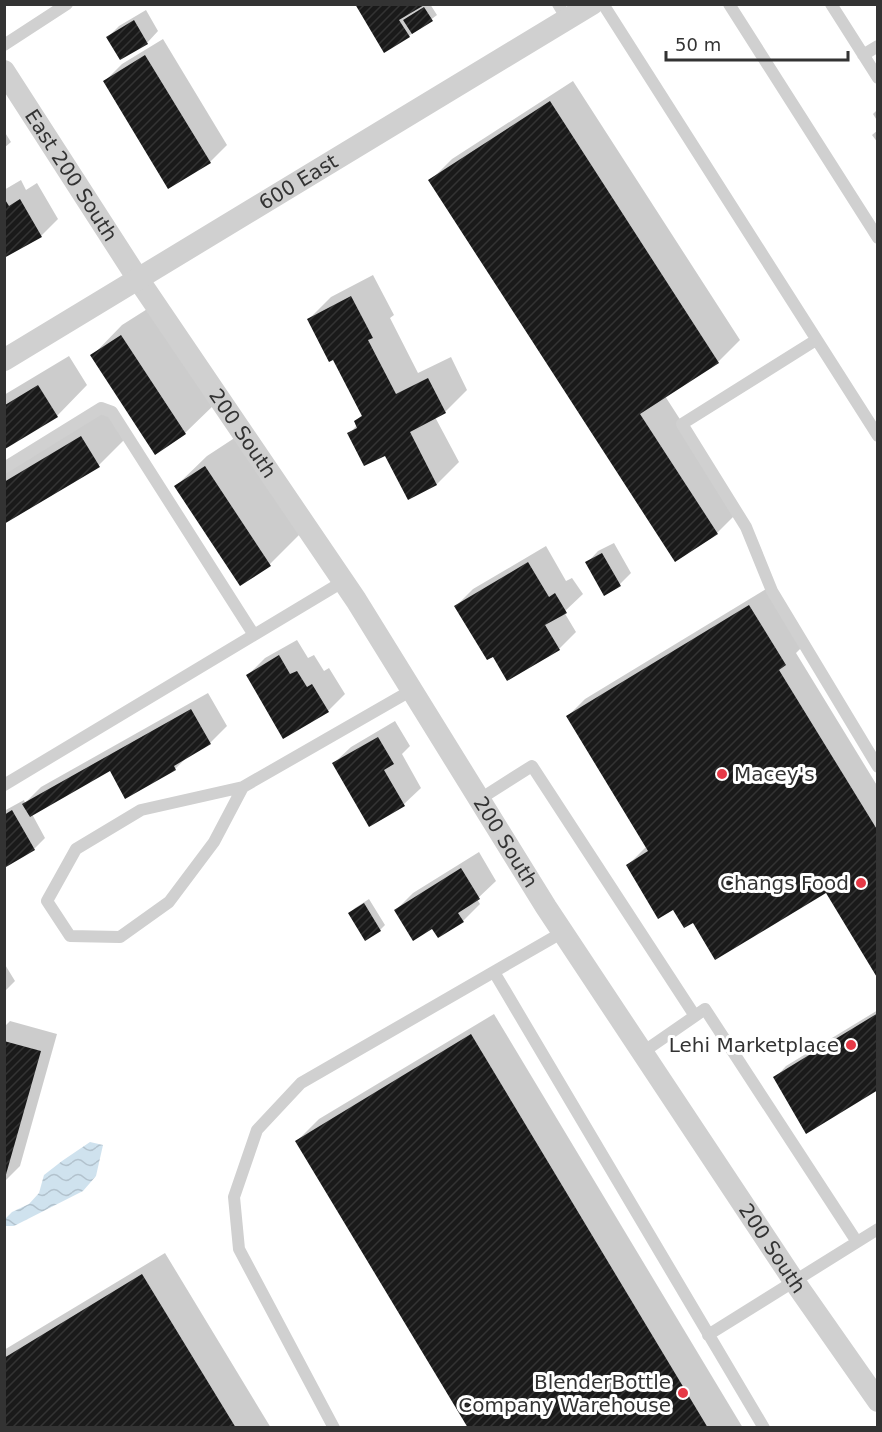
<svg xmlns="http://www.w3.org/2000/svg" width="882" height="1432" font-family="'DejaVu Sans',sans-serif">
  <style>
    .water { fill: url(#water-waves) }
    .shadow { fill: #0003 }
    .building { fill: url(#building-hatch) }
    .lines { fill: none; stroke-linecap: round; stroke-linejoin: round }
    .service { stroke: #d0d0d0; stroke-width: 12 }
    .minor { stroke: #d0d0d0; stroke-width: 22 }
    .poi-dot { fill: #e63946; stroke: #fff; stroke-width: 2 }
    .labels { text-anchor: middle; stroke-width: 6; stroke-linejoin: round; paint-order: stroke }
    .street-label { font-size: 20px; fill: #333; stroke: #fff }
    .poi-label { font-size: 20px; fill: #333; stroke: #fff; text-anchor: end }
  </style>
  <defs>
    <pattern id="water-waves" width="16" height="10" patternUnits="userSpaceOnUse" patternTransform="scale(1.5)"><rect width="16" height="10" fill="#cfe2ee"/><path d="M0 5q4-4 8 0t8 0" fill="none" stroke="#b2c2cd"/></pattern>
    <pattern id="building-hatch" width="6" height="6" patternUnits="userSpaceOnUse" patternTransform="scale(1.5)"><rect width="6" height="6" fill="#1a1a1a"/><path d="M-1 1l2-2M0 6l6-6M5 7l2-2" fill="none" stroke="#333"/></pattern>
  </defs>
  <rect width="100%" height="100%" fill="#fff"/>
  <!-- water -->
  <path class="water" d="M90 1142 103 1145 96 1176 83 1191 14 1226H5V1219L12 1212 29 1204 39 1193 44 1175 62 1161Z"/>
  <!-- shadow -->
  <path class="shadow" d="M357 4H430L437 15 409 36Z
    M146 10 158 31 147 43 108 37 119 26Z
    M163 39 227 145 210 162 105 81 122 64Z
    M573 81 740 340 718 362 665 396 739 511 717 533 430 181 452 159Z
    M878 109V122L873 114Z
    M878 130V143L872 135Z
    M4 131 11 142 4 148Z
    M21 180 26 190 37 183 58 219 41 236 4 257V190Z
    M373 275 394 315 390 318 418 373 451 357 467 390 445 412 435 417 459 462 437 484 409 498 386 454 349 434 357 425 356 421 363 414 334 358 309 319 331 297Z
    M152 306 216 403 185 433 155 453 92 356 122 325Z
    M69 356 87 385 57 416 4 447V395Z
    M112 407 129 435 99 465 4 523V474L11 467Z
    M236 437 300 534 270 564 241 584 176 486 207 456Z
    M614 543 631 573 620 584 587 563 598 551Z
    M546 546 566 581 572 578 583 594 564 612 576 632 559 649 456 606 473 589Z
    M766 589 802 647 796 653 878 787V976L827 891 693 921 673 907 628 865 647 846 568 716 585 699Z
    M297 640 308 658 314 655 324 671 329 668 345 694 328 711 248 675 265 658Z
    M208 693 227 726 210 743 189 755 175 769H111L32 814 45 838 34 849 4 860V811L24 800 25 803 41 787Z
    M395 721 410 746 402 754 421 788 404 804 334 763 351 747Z
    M479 852 496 881 477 899 480 904 463 921 438 936 432 927 396 910 413 893Z
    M369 899 385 925 380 930 350 913 355 908Z
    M4 963 15 981 4 992Z
    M878 1010V1089L775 1078 786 1066Z
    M494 1014 743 1428H470L297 1141 319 1119Z
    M10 1021 57 1034 20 1166 4 1182V1027Z
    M165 1253 271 1428H4V1350Z"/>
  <!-- building -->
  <path class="building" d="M355 4H426L399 20 410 37 384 53Z
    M424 7 433 21 412 34 403 20Z
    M134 20 148 44 120 60 106 37Z
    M145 55 211 163 168 189 103 81Z
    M550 101 719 363 640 414 718 534 675 562 428 180Z
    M4 198 9 206 20 199 42 237 4 258Z
    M351 296 373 338 368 340 396 394 428 378 446 413 410 432 437 485 408 500 385 456 364 466 347 433 357 428 354 421 362 416 333 360 329 362 307 319Z
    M121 335 186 434 155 455 90 355Z
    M38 385 58 417 5 449V405Z
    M81 436 100 467 4 524V482Z
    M205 466 271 566 240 586 174 486Z
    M602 553 621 586 604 596 585 562Z
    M528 562 549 597 555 593 567 613 545 625 560 650 507 681 493 657 487 660 454 606Z
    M749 605 786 665 779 670 878 831V979L826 893 715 960 693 923 684 928 673 910 658 919 626 865 648 851 566 716Z
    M279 655 290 674 297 671 307 687 312 684 329 712 283 739 246 675Z
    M191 709 211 744 174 766 176 770 125 799 110 771 30 817 22 804Z
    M378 737 394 764 384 770 405 806 369 827 332 763Z
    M12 810 35 850 6 867 4 863V815Z
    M461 868 480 899 458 913 464 922 438 938 432 929 413 941 394 910Z
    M364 903 381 931 365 941 348 913Z
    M878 1013V1090L806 1134 773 1077Z
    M471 1034 708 1428H468L295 1141Z
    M4 1041 41 1051 5 1178H4Z
    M142 1274 236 1428H4V1358Z"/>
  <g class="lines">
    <!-- service -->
    <path class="service" d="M558 4 567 19
      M603 4 878 436
      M729 4 878 238
      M831 4 878 78
      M4 45 67 4
      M863 55 878 46
      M816 340 682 424 746 527 772 591 878 767
      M4 468 101 408 112 412 254 635
      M4 785 344 581
      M243 787 141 810 76 849 47 901 70 936 120 937 169 902 214 842 243 787 412 690
      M480 799 532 766 695 1016 705 1009 857 1242
      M494 972 764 1428
      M643 1052 695 1016
      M708 1335 878 1229
      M334 1428 239 1249 234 1197 257 1130 301 1083 563 932"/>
    <!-- minor -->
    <g class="minor">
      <path id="s1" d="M4 71 138 279 356 600 546 907 794 1281 878 1401"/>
      <path id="s2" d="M4 360 592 4"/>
    </g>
  </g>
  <!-- markers -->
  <g class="poi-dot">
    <circle cx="722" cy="774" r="6"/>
    <circle cx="861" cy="883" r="6"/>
    <circle cx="851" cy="1045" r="6"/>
    <circle cx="683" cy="1393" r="6"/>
  </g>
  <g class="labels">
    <!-- street labels -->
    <g class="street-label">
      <text dy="7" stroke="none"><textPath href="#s1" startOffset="124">East 200 South</textPath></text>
      <text dy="7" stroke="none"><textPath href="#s2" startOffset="344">600 East</textPath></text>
      <text dy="7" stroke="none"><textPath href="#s1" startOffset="434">200 South</textPath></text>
      <text dy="7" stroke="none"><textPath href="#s1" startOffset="920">200 South</textPath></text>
      <text dy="7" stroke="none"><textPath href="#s1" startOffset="1406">200 South</textPath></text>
    </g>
    <!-- poi labels -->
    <g class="poi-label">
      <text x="734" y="781" text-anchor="start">Macey's</text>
      <text x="849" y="890">Changs Food</text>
      <text x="839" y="1052">Lehi Marketplace</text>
      <text x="671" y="1389">BlenderBottle<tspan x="671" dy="23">Company Warehouse</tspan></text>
    </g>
  </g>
  <!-- border -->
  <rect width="882" height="1432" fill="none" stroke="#333333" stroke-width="12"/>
  <!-- scale -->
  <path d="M666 51v9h182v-9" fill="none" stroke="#333333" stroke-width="3"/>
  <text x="675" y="51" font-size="18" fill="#333333" stroke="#ffffff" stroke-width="4.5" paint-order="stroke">50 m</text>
</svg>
